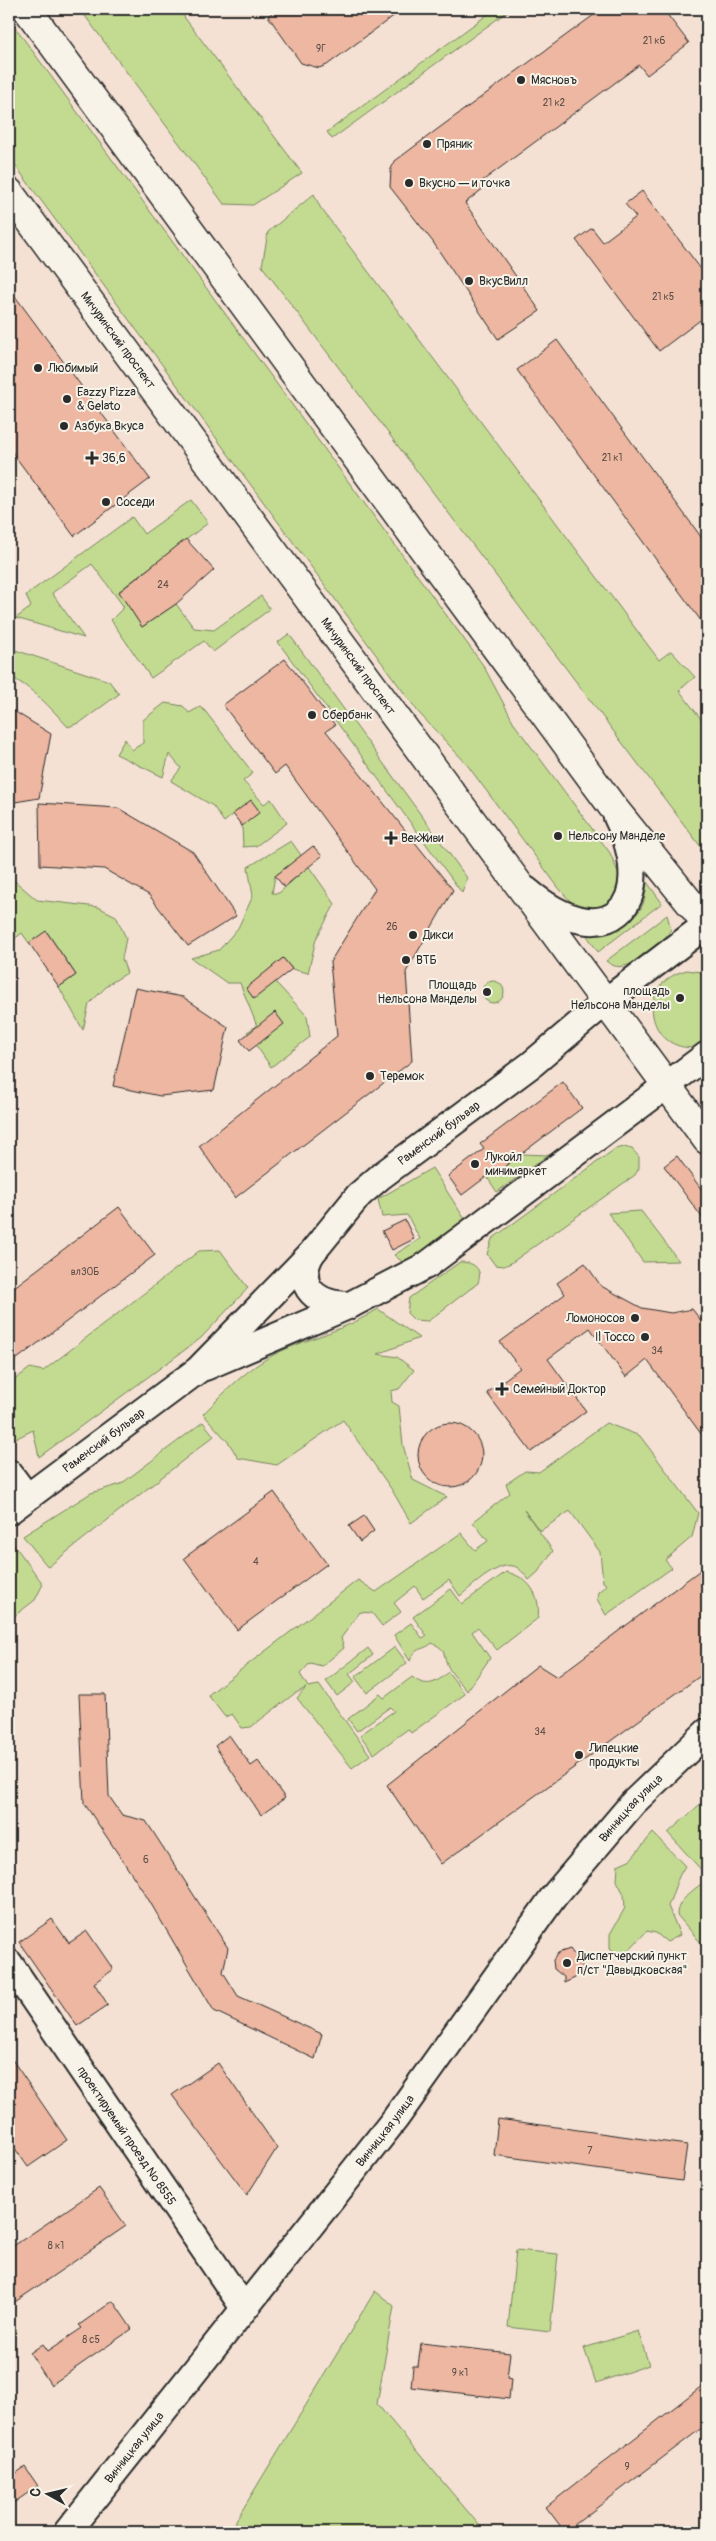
<svg xmlns="http://www.w3.org/2000/svg" width="716" height="2541" font-family="Pangolin,sans-serif">
  <style>
    .green { fill: #c3db91; stroke: #77835e; fill-rule: evenodd }
    .building { fill: #edb7a1; stroke: #2b2b2b }
    .lines { fill: none; stroke-linecap: round; stroke-linejoin: round }
    .minor-casing { stroke: #2b2b2b; stroke-width: 30 }
    .major-casing { stroke: #2b2b2b; stroke-width: 31 }
    .minor { stroke: #f7f3e8; stroke-width: 26 }
    .major { stroke: #f7f3e8; stroke-width: 28 }
    .poi-dot { fill: #2b2b2b; stroke: #f7f3e8; stroke-width: 2 }
    .labels { text-anchor: middle; stroke-width: 4; stroke-linejoin: round; paint-order: stroke }
    .number-label { font-size: 10px; fill: #5c4e48 }
    .poi-label { font-size: 12px; fill: #2b2b2b; stroke: #f7f3e8; text-anchor: start }
    .street-label { font-size: 12px; fill: #2b2b2b; stroke: #f7f3e8 }
  </style>
  <rect width="100%" height="100%" fill="#f4e1d3"/>
  <filter id="ink" filterUnits="userSpaceOnUse"><feTurbulence type="fractalNoise" baseFrequency=".02" numOctaves="2"/><feDisplacementMap in="SourceGraphic" scale="10" xChannelSelector="R" yChannelSelector="G"/><feConvolveMatrix kernelMatrix="1 2 1 2 8 2 1 2 1" color-interpolation-filters="sRGB"/></filter>
  <g filter="url(#ink)">
    <!-- green -->
    <path class="green" d="M80 9H178L302 173 253 205 224 204Z
      M495 9H511L332 139 327 132Z
      M9 19 483 665 515 725 610 853 623 884 609 907C580 909 577 911 558 887L465 762 419 713 9 157Z
      M314 194 320 207 659 660 671 651 695 677 679 690 707 727V855L262 266 268 232Z
      M191 500 208 523 119 591 142 627 176 604 194 628 214 630 261 596 270 609 213 652 204 641 151 678 111 620 124 607 92 564 52 593 84 638 16 618 31 607 26 595 132 517 144 534Z
      M289 634 467 878 462 893 278 642Z
      M9 648 109 681 119 694 81 722 68 727C50 707 33 688 9 676Z
      M165 703 183 706 189 713 200 707 205 711 253 773 243 781 264 804 271 799 287 823 256 846 243 847 242 826 250 801 224 822 213 806 171 781 181 768 169 754 163 777 116 754 125 739 132 750 143 743V720Z
      M291 841 335 904 316 939 308 973 292 969 283 958 266 972 307 1016 310 1037 271 1067 247 1032 257 1026 240 983H227L191 958 219 950 238 928 253 896 248 867ZM293 862 301 873 279 893H272L275 876Z
      M9 876 37 900 98 907 116 916 126 938 122 959 127 973 109 984 89 1004 83 1030 59 987 76 975 47 932 29 943 22 933 9 943Z
      M647 882 662 903 598 952 582 928C604 934 628 929 641 908 645 902 646 890 647 882Z
      M667 915 671 929C666 940 636 964 624 966 617 968 611 965 606 961Z
      M687 970 707 973V1045C651 1063 628 985 687 970Z
      M482 992a11 11 0 1 1 22 0a11 11 0 1 1-22 0Z
      M624 1147 632 1149 639 1157V1168L635 1175 511 1263 504 1266 495 1265 487 1254 492 1239 615 1149Z
      M522 1154 548 1155 497 1192 487 1177 497 1169 500 1170Z
      M432 1168 466 1221 405 1264 394 1255 420 1239 407 1215 382 1217 378 1199Z
      M641 1211 679 1261 643 1262 608 1213Z
      M220 1250 248 1288 201 1338 39 1457 33 1430 9 1442V1384L30 1368 43 1371 199 1251Z
      M460 1262C474 1262 483 1269 478 1283L428 1321 414 1320 407 1313 409 1298Z
      M378 1309 419 1338 378 1354 397 1357 414 1370 399 1389 391 1391 392 1402 399 1406 403 1445 413 1480 447 1497 411 1523 392 1490 343 1420 277 1465 238 1458 229 1443 203 1414C226 1391 247 1368 277 1353 311 1337 346 1330 378 1309Z
      M203 1422 214 1436 48 1567 23 1536 91 1493 121 1484Z
      M606 1423 640 1436 698 1513 692 1537 665 1560 672 1568 606 1615 597 1599 598 1592 607 1585 603 1582 600 1552 570 1511 540 1531 524 1510 553 1551 538 1572 529 1580C526 1576 522 1571 518 1568 502 1557 473 1586 460 1596L449 1580 423 1598 415 1586 394 1603 401 1612 382 1626 372 1613 360 1612 341 1638 344 1648 322 1666 310 1663 300 1674 308 1687 319 1685 370 1755 352 1768 297 1698 306 1688 294 1694 251 1727 242 1728 232 1714 225 1717 208 1695 358 1580 376 1592 461 1533 475 1550 488 1541 473 1522 510 1493 506 1484 525 1471 539 1472Z
      M9 1538 43 1584 35 1600 9 1620Z
      M506 1572C529 1577 541 1595 538 1618L497 1650 478 1627 472 1632 490 1658 467 1691C461 1683 450 1673 447 1664 442 1651 447 1650 432 1643 422 1652 416 1645 410 1661L394 1635 411 1623 423 1639 427 1636 413 1617 451 1589 462 1604Z
      M395 1647 407 1663 367 1693 355 1677Z
      M368 1648 373 1655 349 1674 355 1682 337 1696 326 1681Z
      M448 1672 465 1694 411 1733 408 1729 374 1754 360 1735 394 1711 390 1707 357 1731 348 1719 380 1694 384 1698 412 1677C426 1688 436 1684 448 1672Z
      M707 1798V1870L704 1873 668 1833Z
      M653 1833 685 1866C676 1879 674 1892 668 1906L680 1935 667 1942 656 1933 647 1931 622 1957 610 1948V1934L625 1908 624 1894 617 1881 618 1865 631 1859Z
      M707 1879V1950L677 1915C677 1899 696 1889 707 1879Z
      M516 2250 558 2254 550 2332 508 2327Z
      M375 2291 394 2306 377 2404 485 2532H229Z
      M638 2331 649 2365 596 2383 584 2348Z"/>
    <!-- building -->
    <path class="building" d="M277 9H403L327 65 319 68 301 63 268 16Z
      M602 9H663L689 43 647 75 639 65 481 182 485 187 465 203 540 311 498 339 433 242 390 187 391 169 395 161 439 128Z
      M642 191 707 277V315L659 351 576 240 592 228 603 242 636 217 625 204Z
      M9 288 150 479 74 536 9 448Z
      M557 340 707 545V629L517 370Z
      M186 539 214 570 176 604 142 627 119 592Z
      M285 659 335 725 326 731 453 890 406 972 412 1061 235 1198 199 1146 337 1036 330 962 375 889 285 766 275 774 223 705Z
      M9 708 51 734 39 798 9 803Z
      M251 800 260 812 242 826 233 814Z
      M39 803 118 808 193 852 236 916 188 946 149 895 104 869 40 865Z
      M313 846 322 856 284 887 275 876Z
      M46 931 76 975 59 987 29 943Z
      M283 958 292 969 254 999 246 988Z
      M135 988 183 997 228 1027 214 1090 160 1096 113 1086Z
      M275 1012 284 1024 249 1051 240 1040Z
      M563 1082 582 1108 500 1170 498 1168 462 1195 448 1176 484 1149 480 1144Z
      M677 1156 707 1197V1224L664 1166Z
      M119 1207 155 1255 9 1365V1291Z
      M405 1220 414 1239 392 1250 382 1231Z
      M585 1263 601 1286 642 1308 671 1313 692 1309 707 1328V1442L647 1360 626 1377 590 1328 548 1359 586 1411 531 1452 487 1393 520 1368 500 1342 565 1294 557 1283Z
      M418 1455a32 32 0 1 1 64 0a32 32 0 1 1-64 0Z
      M274 1492 327 1564 237 1630 184 1558Z
      M364 1516 374 1531 360 1542 349 1526Z
      M707 1565V1671L441 1864 387 1785 538 1665 557 1677Z
      M79 1694H105L109 1796 122 1815 146 1821 228 1948 223 1972 238 1996 322 2034 315 2059 214 2011 147 1897 84 1803Z
      M229 1735 251 1766 258 1761 285 1798 261 1815 215 1746Z
      M52 1919 69 1943 87 1931 113 1969 94 1983 108 2005 77 2026 19 1942Z
      M570 1949 583 1967 575 1978 564 1983V1977L554 1969 553 1960 558 1953Z
      M9 2055 67 2140 28 2167 9 2140Z
      M218 2063 277 2148 247 2195 172 2095Z
      M498 2119 687 2145 682 2181 494 2155Z
      M99 2188 126 2226 9 2306V2249Z
      M113 2301 132 2329 51 2385 30 2353 43 2344 48 2351 82 2328 79 2325Z
      M421 2343 510 2353 507 2378 511 2379 509 2399 411 2387 413 2366H418Z
      M707 2382V2424L565 2532 546 2507Z
      M25 2467 38 2486 9 2506V2478Z"/>
    <g class="lines">
      <defs>
        <g id="minor">
          <path d="M526 890C605 957 661 908 617 817"/>
          <path d="M311 1254C293 1288 318 1305 350 1305"/>
          <path d="M205 1367 350 1305 427 1265 707 1055"/>
          <path d="M9 1473 27 1497"/>
          <path id="s1" d="M9 1511 198 1370 311 1254 359 1195 381 1176 532 1064 605 1002 707 924"/>
          <path id="s2" d="M9 1963 244 2308"/>
          <path id="s3" d="M67 2532 395 2119 554 1896 633 1803 707 1732"/>
        </g>
        <g id="major">
          <path d="M27 9 612 806 707 924"/>
          <path id="s4" d="M9 192 707 1140"/>
        </g>
      </defs>
      <!-- minor casing -->
      <use href="#minor" class="minor-casing"/>
      <!-- major casing -->
      <use href="#major" class="major-casing"/>
      <!-- minor -->
      <use href="#minor" class="minor"/>
      <!-- major -->
      <use href="#major" class="major"/>
    </g>
  </g>
  <!-- markers -->
  <g class="poi-dot">
    <circle cx="521" cy="80" r="5"/>
    <circle cx="427" cy="144" r="5"/>
    <circle cx="409" cy="183" r="5"/>
    <circle cx="469" cy="281" r="5"/>
    <circle cx="38" cy="368" r="5"/>
    <circle cx="67" cy="399" r="5"/>
    <circle cx="64" cy="426" r="5"/>
    <path d="M89.5 450.5h5v5h5v5h-5v5h-5v-5h-5v-5h5z"/>
    <circle cx="106" cy="502" r="5"/>
    <circle cx="312" cy="715" r="5"/>
    <circle cx="558" cy="836" r="5"/>
    <path d="M388.5 830.5h5v5h5v5h-5v5h-5v-5h-5v-5h5z"/>
    <circle cx="413" cy="935" r="5"/>
    <circle cx="406" cy="960" r="5"/>
    <circle cx="487" cy="992" r="5"/>
    <circle cx="680" cy="998" r="5"/>
    <circle cx="370" cy="1076" r="5"/>
    <circle cx="475" cy="1164" r="5"/>
    <circle cx="635" cy="1318" r="5"/>
    <circle cx="645" cy="1337" r="5"/>
    <path d="M499.5 1381.5h5v5h5v5h-5v5h-5v-5h-5v-5h5z"/>
    <circle cx="579" cy="1755" r="5"/>
    <circle cx="567" cy="1963" r="5"/>
  </g>
  <g class="labels">
    <!-- number labels -->
    <g class="number-label">
      <text x="654" y="44">21 к6</text>
      <text x="321" y="52">9Г</text>
      <text x="554" y="106">21 к2</text>
      <text x="663" y="300">21 к5</text>
      <text x="612" y="461">21 к1</text>
      <text x="163" y="588">24</text>
      <text x="392" y="930">26</text>
      <text x="85" y="1275">вл30Б</text>
      <text x="657" y="1354">34</text>
      <text x="256" y="1565">4</text>
      <text x="540" y="1735">34</text>
      <text x="146" y="1863">6</text>
      <text x="590" y="2154">7</text>
      <text x="56" y="2249">8 к1</text>
      <text x="91" y="2343">8 с5</text>
      <text x="460" y="2376">9 к1</text>
      <text x="627" y="2470">9</text>
    </g>
    <!-- poi labels -->
    <g class="poi-label">
      <text x="531" y="84">Мясновъ</text>
      <text x="437" y="148">Пряник</text>
      <text x="419" y="187">Вкусно — и точка</text>
      <text x="479" y="285">ВкусВилл</text>
      <text x="48" y="372">Любимый</text>
      <text x="77" y="396">Eazzy Pizza<tspan x="77" dy="14">&amp; Gelato</tspan></text>
      <text x="74" y="430">Азбука Вкуса</text>
      <text x="102" y="462">36,6</text>
      <text x="116" y="506">Соседи</text>
      <text x="322" y="719">Сбербанк</text>
      <text x="568" y="840">Нельсону Манделе</text>
      <text x="401" y="842">ВекЖиви</text>
      <text x="423" y="939">Дикси</text>
      <text x="416" y="964">ВТБ</text>
      <text x="477" y="989" text-anchor="end">Площадь<tspan x="477" dy="14">Нельсона Манделы</tspan></text>
      <text x="670" y="995" text-anchor="end">площадь<tspan x="670" dy="14">Нельсона Манделы</tspan></text>
      <text x="380" y="1080">Теремок</text>
      <text x="485" y="1161">Лукойл<tspan x="485" dy="14">минимаркет</tspan></text>
      <text x="625" y="1322" text-anchor="end">Ломоносов</text>
      <text x="635" y="1341" text-anchor="end">Il Tocco</text>
      <text x="513" y="1393">Семейный Доктор</text>
      <text x="589" y="1752">Липецкие<tspan x="589" dy="14">продукты</tspan></text>
      <text x="577" y="1960">Диспетчерский пункт<tspan x="577" dy="14">п/ст "Давыдковская"</tspan></text>
    </g>
    <!-- street labels -->
    <g class="street-label">
      <text dy="4" stroke="none"><textPath href="#s4" startOffset="184">Мичуринский проспект</textPath></text>
      <text dy="4" stroke="none"><textPath href="#s4" startOffset="589">Мичуринский проспект</textPath></text>
      <text dy="4" stroke="none"><textPath href="#s1" startOffset="575">Раменский бульвар</textPath></text>
      <text dy="4" stroke="none"><textPath href="#s1" startOffset="118">Раменский бульвар</textPath></text>
      <text dy="4" stroke="none"><textPath href="#s3" startOffset="918">Винницкая улица</textPath></text>
      <text dy="4" stroke="none"><textPath href="#s3" startOffset="512">Винницкая улица</textPath></text>
      <text dy="4" stroke="none"><textPath href="#s2" startOffset="209">проектируемый проезд № 8555</textPath></text>
      <text dy="4" stroke="none"><textPath href="#s3" startOffset="108">Винницкая улица</textPath></text>
    </g>
  </g>
  <!-- margin -->
  <rect width="716" height="2541" fill="none" stroke="#f7f3e8" stroke-width="30"/>
  <rect x="15" y="15" width="686" height="2511" fill="none" stroke="#2b2b2b" stroke-width="2" filter="url(#ink)"/>
  <!-- north arrow -->
  <g transform="translate(48 2494) rotate(278)" stroke="#f7f3e8" stroke-width="4" paint-order="stroke">
  <path d="M0-4L9 19L0 12L-9 19Z" fill="#2b2b2b"/>
  <text y="-8" font-size="14" font-weight="bold" text-anchor="middle" fill="#2b2b2b">С</text>
  </g>
</svg>
